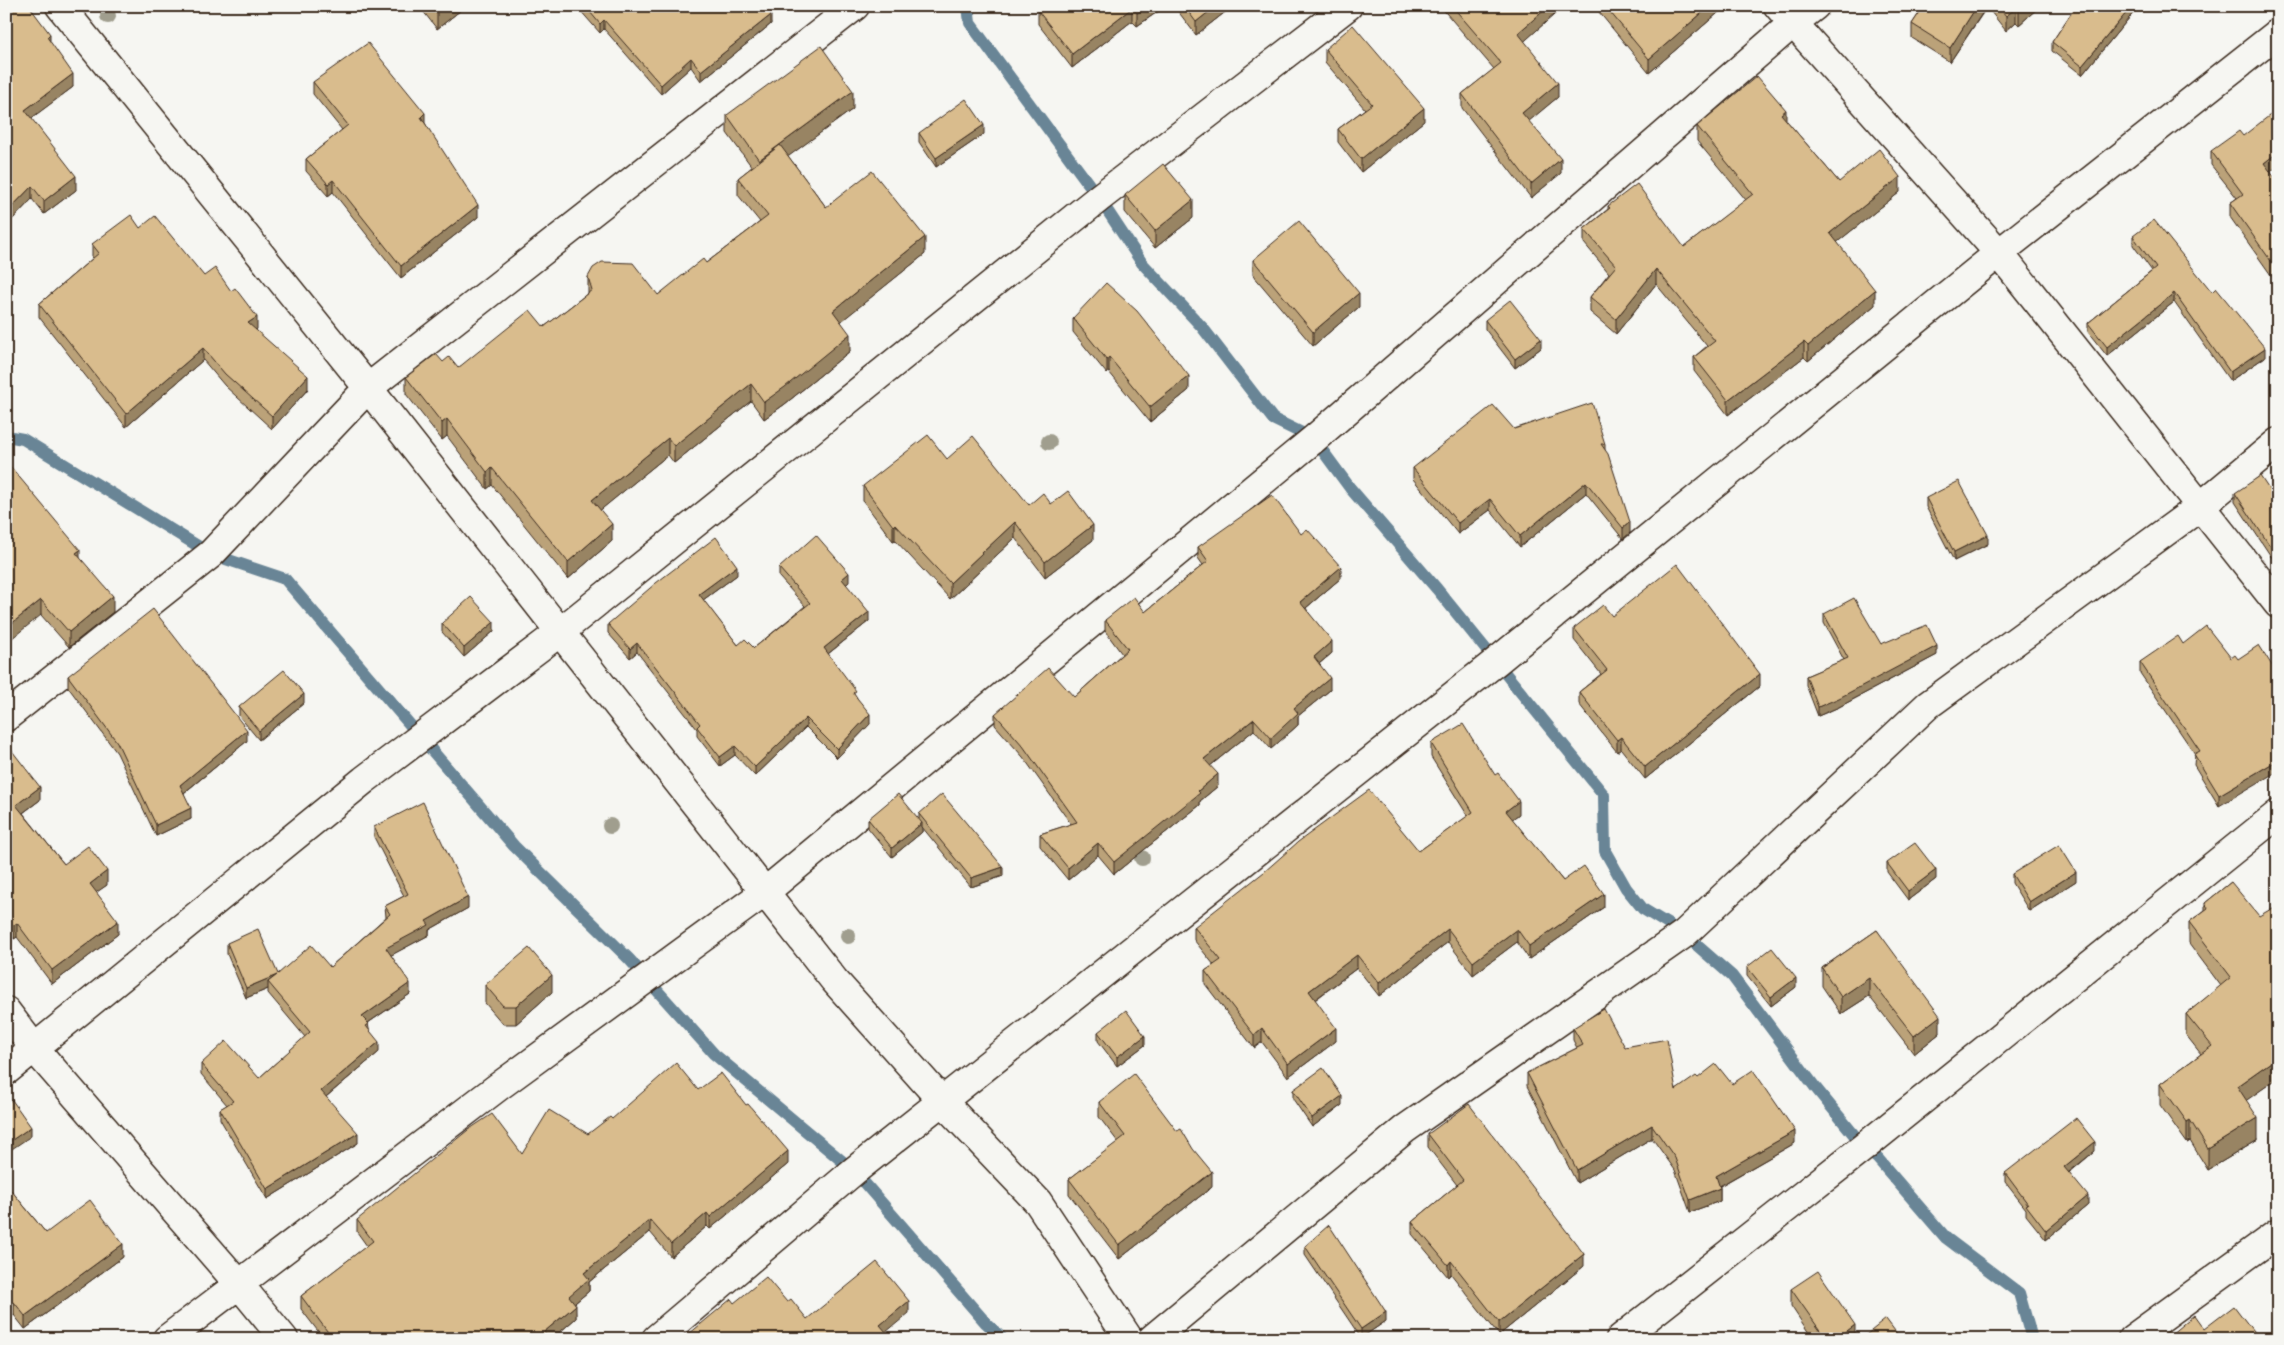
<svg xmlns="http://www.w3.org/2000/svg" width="2284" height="1345" font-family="'Gochi Hand',sans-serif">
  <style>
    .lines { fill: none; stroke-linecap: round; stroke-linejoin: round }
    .stream { stroke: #698596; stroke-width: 12 }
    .minor-casing { stroke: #3b2a1e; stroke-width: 31 }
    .minor { stroke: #f6f6f2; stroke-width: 28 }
    .tree { fill: #a09e8e }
    .wall { fill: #bba279; stroke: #3b2a1e }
    .shaded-wall { fill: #988463; stroke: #3b2a1e }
    .building { fill: #d9bc8d; stroke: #3b2a1e }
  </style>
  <rect width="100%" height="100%" fill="#f6f6f2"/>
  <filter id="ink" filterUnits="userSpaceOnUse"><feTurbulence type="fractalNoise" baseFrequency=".02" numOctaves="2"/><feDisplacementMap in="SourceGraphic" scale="10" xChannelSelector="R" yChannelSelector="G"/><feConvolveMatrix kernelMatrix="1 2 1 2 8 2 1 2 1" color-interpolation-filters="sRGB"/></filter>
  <g filter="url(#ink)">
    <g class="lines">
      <!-- stream -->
      <path class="stream" d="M968 6 970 23 1099 198 1142 263 1202 327 1273 419 1314 439 1350 488 1437 589 1604 795 1605 851 1626 888 1643 909 1684 934 1732 976 1815 1087 1864 1147 1878 1159 1946 1238 2019 1293 2032 1339
        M6 436 23 439 211 554 285 579 514 846 629 959 714 1054 854 1171 986 1323 1003 1339"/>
      <defs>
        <path id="minor" d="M60 6 368 388 834 980 943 1102 1038 1202 1129 1339
          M1778 6 1999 253 2278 604
          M6 717 211 554 368 388 855 6
          M6 1011 35 1049 238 1283 284 1339
          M6 1071 364 780 560 632 1099 198 1348 6
          M167 1339 498 1087 765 892 1314 439 1792 24 1815 6
          M656 1339 854 1171 1497 661 1999 253 2278 33
          M1152 1339 1405 1129 1684 934 1928 705 2201 506 2278 442
          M1620 1339 1864 1147 2278 814
          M2132 1339 2278 1233"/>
      </defs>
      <!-- minor casing -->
      <use href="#minor" class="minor-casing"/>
      <!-- minor -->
      <use href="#minor" class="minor"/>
    </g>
    <!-- trees -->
    <g class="tree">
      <circle cx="108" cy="16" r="8"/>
      <circle cx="1049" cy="442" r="8"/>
      <circle cx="610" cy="826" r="8"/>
      <circle cx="1142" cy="858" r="8"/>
      <circle cx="848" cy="936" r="8"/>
    </g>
    <!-- wall -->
    <path class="wall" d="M6 6 50 42 73 87 31 118 76 190 44 214 32 199 6 226Z
      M419 6H466L437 29Z
      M579 6H764L771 24 701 81 691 67 661 94 604 29 600 33 579 9Z
      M1043 6H1166L1137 26 1132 21 1072 68 1038 24V11L1044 7Z
      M1174 6H1233L1196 35Z
      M1440 6H1564L1524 41 1558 97 1528 121 1561 173 1531 198 1462 108V94L1494 69Z
      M1594 6H1726L1649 73Z
      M1924 6H2040L2019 25 2016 22 2006 31 1987 7 1950 62 1912 38V24Z
      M2076 6H2139L2082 75 2052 51V42Z
      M1325 49 1424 121 1361 172 1338 142V129L1365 109 1325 62Z
      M313 82 425 123 478 217 401 278 333 192 328 196 306 171V159L342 130 313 94Z
      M853 109 788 156 826 207 925 254 841 321 850 351 785 404 764 419 751 401 674 463 668 455 600 510 612 541 568 579 492 485 487 489 447 436 442 440 406 394V377L443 362 458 368 544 327 588 293V277L658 295 706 263 760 222 738 195V178L752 167 727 133V115Z
      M1786 120 1839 182 1900 192 1837 242 1875 305 1808 361 1804 357 1728 415 1694 371V357L1707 346 1656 284 1616 334 1590 312V297L1609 273 1584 243V229L1608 209V206L1684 247 1746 200 1697 141V126Z
      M919 133 984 134 936 167 919 142Z
      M2211 151 2278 166 2270 172 2278 182V285L2230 217V203L2237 198 2211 165Z
      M1125 195 1193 218 1155 248 1125 212Z
      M140 228 204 276 257 329 256 330 308 389 272 429 225 386 203 360 126 427 39 317V304L93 258 92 257V244Z
      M2133 236 2265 357 2230 381 2174 302 2107 356 2088 332V323L2152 271 2133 245Z
      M1253 260 1359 307 1313 346 1253 275Z
      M1073 318 1189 390 1150 422 1109 372 1107 374 1073 332Z
      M1485 320 1541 348 1515 368 1485 329Z
      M1514 429 1605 444V450L1630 533 1623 539 1586 493 1520 547 1490 510 1458 534 1413 479V468Z
      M947 459 1029 505 1051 504 1093 540 1045 577 1015 538 950 599 895 540 893 541 863 501V486Z
      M6 469 80 558 113 612 69 647 41 615Z
      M2235 493 2278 503V567L2235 502Z
      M1926 498 1988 544 1954 561 1926 507Z
      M1301 534 1341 578 1306 608 1332 653 1319 664 1330 690 1298 716V725L1271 749 1254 730 1210 766 1218 786 1200 801V805L1114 874 1098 855 1068 880 1040 846V834L1071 824 1023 757 995 725V714L1074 697 1122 654 1105 631V620L1145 612 1203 565 1198 558V547Z
      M779 568 849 582 846 585 869 621 828 654 856 696 870 724 837 758 806 727 755 776 735 755 720 766 697 736V729L637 652 630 658 608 633V624L737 575 703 600 738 645 754 648 805 606 779 577Z
      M1824 614 1881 644 1937 655 1839 707 1818 716 1806 685V676L1844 660 1824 623Z
      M1612 616 1760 686 1645 779 1621 749 1617 752 1579 704V692L1601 674 1574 640V628Z
      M442 623 494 631 464 657 442 632Z
      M2183 644 2231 658 2219 806 2194 765 2195 754 2140 673V662Z
      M68 676 247 741 184 793 191 819 156 836 117 753 68 687Z
      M304 703 259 740 239 716V707Z
      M6 743 40 800 23 813 64 864 107 885 96 892 118 934 52 984 17 937 14 939 6 930Z
      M1431 743 1519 814 1512 819 1563 881 1604 907 1529 959 1517 942 1473 975 1448 942 1379 996 1357 968 1315 1000 1336 1041 1288 1077 1262 1042 1254 1048 1205 984V971L1214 965 1194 940V927L1419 851 1468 816 1431 757Z
      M919 814 1003 876 971 887 922 827V832L892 857 868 828V819H919Z
      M374 827 468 908 429 930V935L391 955 410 994 368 1023 369 1029 379 1052 326 1097 358 1143 267 1199 220 1119V1109L227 1105 201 1074V1064L259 1078 305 1037 268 993V989L246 998 227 954V943L278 974 330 967 386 917 385 906 404 896 374 837Z
      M1887 863 1936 879 1908 900 1887 872Z
      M2012 874 2076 881 2029 911 2012 883Z
      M2231 882 2278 1078 2246 1100 2258 1140 2208 1170 2190 1141 2187 1143 2160 1105V1084L2201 1054 2186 1035V1014L2221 986 2189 943V922L2205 910V903Z
      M1877 930 1940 1033 1914 1054 1869 996 1841 1014 1822 986V968Z
      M1747 967 1796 987 1771 1006 1747 976Z
      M485 985 552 992 516 1024H503L485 1003Z
      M1573 1028 1625 1047 1676 1090 1698 1078 1732 1084 1795 1143 1720 1186V1201L1690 1212 1675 1170 1652 1138 1577 1183 1527 1086V1073L1577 1048 1573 1040Z
      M1098 1032 1145 1045 1117 1066 1098 1041Z
      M698 1090 788 1164 710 1229 707 1226 671 1257 650 1232 589 1282V1291L575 1303 576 1318 552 1339H324L301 1309V1296L367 1246 357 1232V1220L522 1154 588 1134 612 1119Z
      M1293 1090 1342 1105 1312 1127 1293 1099Z
      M1099 1102 1212 1187 1119 1259 1069 1194V1179L1118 1142 1099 1117Z
      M1428 1134 1584 1266 1499 1335 1451 1274 1448 1277 1412 1234V1222L1457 1185 1428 1147Z
      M2095 1151 2069 1173 2088 1205 2046 1240 2026 1215V1209L2005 1182V1173Z
      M6 1184 46 1233 123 1257 25 1329 14 1315 6 1321Z
      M1305 1246 1386 1321 1361 1338 1305 1255Z
      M1791 1289 1855 1339H1813L1791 1306Z"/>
    <!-- shaded-wall -->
    <path class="shaded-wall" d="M443 6H466L437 29V11Z
      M1147 6H1166L1137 26V13Z
      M1216 6H1233L1196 35V22Z
      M1549 6H1564L1518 47V33Z
      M1710 6H1726L1649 73V59Z
      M1977 6H1987L1950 62V48Z
      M2023 6H2040L2019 25V10Z
      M2132 6H2139L2082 75V66Z
      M1132 8V21L1072 68V54Z
      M2016 8V22L2006 31V16Z
      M771 15V24L701 81V71Z
      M604 20V29L600 33V24Z
      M50 34V47L47 37Z
      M691 58V67L661 94V85Z
      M73 74V87L25 123V110Z
      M1558 83V97L1522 127V113Z
      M853 91V109L759 178V160Z
      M1424 108V121L1361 172V159Z
      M1786 110V125L1781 114Z
      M425 113V125L421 117Z
      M984 125V134L936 167V158Z
      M2278 152V166L2264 176V163Z
      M1561 159V173L1531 198V184Z
      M76 176V190L44 214V201Z
      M1900 177V192L1830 248V233Z
      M333 180V192L328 196V184Z
      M32 186V199L6 226V213Z
      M1193 200V218L1155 248V231Z
      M478 205V217L401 278V266Z
      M925 237V254L833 328V311Z
      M1656 269V284L1616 334V319Z
      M1875 290V305L1808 361V346Z
      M1359 293V307L1313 346V332Z
      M2174 293V302L2107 356V347Z
      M257 317V329L248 336V323Z
      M850 334V351L785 404 764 419V402Z
      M1541 339V348L1515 368V359Z
      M1804 342V357L1728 415V400Z
      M203 348V360L126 427V414Z
      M2265 348V357L2230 381V372Z
      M1109 357V372L1107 374V360Z
      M308 376V389L272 429V416Z
      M1189 376V390L1150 422V407Z
      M751 384V401L674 463V446Z
      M447 419V436L442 440V423Z
      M668 438V455L592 517V500Z
      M492 468V485L487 489V472Z
      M1586 482V493L1520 547V536Z
      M1490 499V510L1458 534V523Z
      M1015 522V538L950 599V583Z
      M1630 522V533L1623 539V528Z
      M612 524V541L568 579V562Z
      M895 524V540L893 541V526Z
      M1093 525V540L1045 577V562Z
      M1988 535V544L1954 561V552Z
      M80 550V565L76 553Z
      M737 566V575L699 603V594Z
      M1341 567V578L1300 613V602Z
      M849 573V582L842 588V579Z
      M113 596V612L69 647V632Z
      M41 600V615L6 643V628Z
      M869 612V621L824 657V648Z
      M494 622V631L464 657V648Z
      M1332 641V653L1314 668V657Z
      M637 643V652L630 658V649Z
      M1937 646V655L1839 707 1818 716V707Z
      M1760 674V686L1645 779V767Z
      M1330 678V690L1298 716V725L1271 749V738L1294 708Z
      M304 694V703L259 740V731Z
      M870 714V724L837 758V749Z
      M806 718V727L755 776V767Z
      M1254 719V730L1204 771V759Z
      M247 730V741L180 796V785Z
      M1621 737V749L1617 752V740Z
      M735 746V755L720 766V757Z
      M2278 760V771L2219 806V795Z
      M1218 774V786L1200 801V805L1114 874V862Z
      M40 787V800L16 818V805Z
      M1519 801V814L1506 824V811Z
      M191 808V819L156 836V825Z
      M922 823V832L892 857V848Z
      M1098 843V855L1068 880V868Z
      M1003 867V876L971 887V878Z
      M1936 870V879L1908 900V891Z
      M107 871V885L90 897V884Z
      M2076 872V881L2029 911V902Z
      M1604 894V907L1529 959V946Z
      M468 897V908L429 930V935L386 958V948L426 921Z
      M118 921V934L52 984V970Z
      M17 923V937L14 939V925Z
      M1448 929V942L1379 996V983Z
      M1517 929V942L1473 975V962Z
      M1357 955V968L1309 1004V991Z
      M277 975 268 982V989L246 998V988Z
      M552 975V992L516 1024V1006Z
      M1796 978V987L1771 1006V997Z
      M1869 978V996L1841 1014V997Z
      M410 983V994L362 1027V1017Z
      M1940 1016V1033L1914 1054V1036Z
      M1262 1028V1042L1254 1048V1035Z
      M1336 1028V1041L1288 1077V1064Z
      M1145 1036V1045L1117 1066V1057Z
      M379 1042V1052L321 1101V1091Z
      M2278 1057V1078L2237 1107V1086Z
      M1342 1096V1105L1312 1127V1118Z
      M2258 1118V1140L2208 1170V1149Z
      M2190 1120V1141L2187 1143V1122Z
      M1652 1125V1138L1577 1183V1170Z
      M31 1127V1136L6 1153V1144Z
      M1795 1131V1143L1716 1188V1176Z
      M358 1133V1143L267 1199V1189Z
      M2095 1142V1151L2064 1176V1167Z
      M788 1151V1164L710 1229V1217Z
      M1212 1172V1187L1119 1259V1245Z
      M1720 1188V1201L1690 1212V1200Z
      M2088 1196V1205L2046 1240V1231Z
      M707 1213V1226L671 1257V1244Z
      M650 1220V1232L589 1282V1291L569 1308V1296L584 1273Z
      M123 1244V1257L25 1329V1316Z
      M1584 1254V1266L1499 1335V1322Z
      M1451 1261V1274L1448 1277V1265Z
      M909 1301V1313L880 1337V1325Z
      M14 1302V1315L6 1321V1308Z
      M576 1305V1318L552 1339H544V1332Z
      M1386 1312V1321L1361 1338V1329Z
      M1855 1325V1339H1836Z"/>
    <!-- building -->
    <path class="building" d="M6 6H29L50 34 47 37 73 74 25 110 76 176 44 201 32 186 6 213V80L10 77 6 73Z
      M433 6H443L437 11Z
      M585 6H764L771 15 701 71 691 58 661 85 604 20 600 24Z
      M1044 6H1147L1137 13 1132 8 1072 54 1038 11Z
      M1184 6H1216L1196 22Z
      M1452 6H1549L1518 33 1558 83 1522 113 1561 159 1531 184 1462 94 1501 63Z
      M1605 6H1710L1649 59Z
      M1924 6H1977L1950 48 1912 24Z
      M1998 6H2023L2019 10 2016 8 2006 16Z
      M2076 6H2132L2082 66 2052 42Z
      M1353 25 1424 108 1361 159 1338 129 1372 104 1325 49Z
      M368 43 425 113 421 117 478 205 401 266 333 180 328 184 306 159 348 125 313 82Z
      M821 46 853 91 759 160 727 115Z
      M1757 76 1786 110 1781 114 1839 182 1879 149 1900 177 1830 233 1875 290 1808 346 1804 342 1728 400 1694 357 1715 341 1656 269 1616 319 1590 297 1616 266 1584 229 1610 208 1608 206 1637 184 1684 247 1753 194 1697 126Z
      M966 99 984 125 936 158 919 133Z
      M2278 109V152L2264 163 2278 182V271L2230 203 2243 194 2211 151 2239 131 2243 136Z
      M780 145 826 207 872 171 925 237 833 311 850 334 785 387 764 402 751 384 674 446 668 438 592 500 612 524 568 562 492 468 487 472 447 419 442 423 406 377 436 354 443 362 449 357 458 368 530 310 544 327 592 290 588 277 593 268 602 262 633 263 658 295 703 259 706 263 768 216 738 178Z
      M1163 164 1193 200 1155 231 1125 195Z
      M131 215 140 228 155 216 204 276 215 268 231 291 235 288 257 317 248 323 308 376 272 416 225 374 203 348 126 414 39 304 99 253 92 244Z
      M2154 220 2212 292 2216 288 2265 348 2230 372 2174 293 2107 347 2088 323 2156 268 2133 236Z
      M1299 221 1359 293 1313 332 1253 260Z
      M1106 283 1137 311 1189 376 1150 407 1109 357 1107 360 1073 318Z
      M1510 300 1541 339 1515 359 1485 320Z
      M1592 403 1605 444H1601L1608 454 1630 522 1623 528 1586 482 1520 536 1490 499 1458 523 1413 468 1493 405 1514 429Z
      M928 435 947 459 973 436 1029 505 1043 493 1051 504 1068 491 1093 525 1045 562 1015 522 950 583 895 524 893 526 863 486Z
      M10 466 80 550 76 553 113 596 69 632 41 600 6 628V469Z
      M2260 476 2278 503V558L2235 493Z
      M1959 481 1988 535 1954 552 1926 498Z
      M1272 495 1301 534 1307 529 1341 567 1300 602 1332 641 1314 657 1330 678 1294 708 1298 713 1271 738 1254 719 1204 759 1218 774 1198 791 1200 793 1114 862 1098 843 1068 868 1040 834 1077 822 1023 746 995 714 1048 668 1074 697 1128 649 1105 620 1134 597 1145 612 1208 561 1198 547Z
      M816 535 849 573 842 579 869 612 824 648 856 691 853 693 870 714 837 749 806 718 755 767 735 746 720 757 697 727 700 724 637 643 630 649 608 624 656 583 716 537 737 566 699 594 738 645 745 639 754 648 810 603 779 568Z
      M1677 564 1760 674 1645 767 1621 737 1617 740 1579 692 1607 670 1574 628 1603 605 1612 616Z
      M471 597 494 622 464 648 442 623Z
      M1854 598 1881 644 1927 625 1937 646 1839 698 1818 707 1806 676 1848 658 1824 614Z
      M153 609 247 730 180 785 191 808 156 825 117 742 68 676Z
      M2206 626 2231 658 2235 655 2238 659 2259 645 2278 675V760L2219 795 2194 754 2200 751 2140 662 2178 636 2183 644Z
      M284 670 304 694 259 731 239 707Z
      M1463 724 1495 775 1498 773 1519 801 1506 811 1563 881 1584 866 1604 894 1529 946 1517 929 1473 962 1448 929 1379 983 1357 955 1309 991 1336 1028 1288 1064 1262 1028 1254 1035 1205 971 1221 960 1194 927 1264 872 1298 842 1369 790 1419 851 1473 812 1431 743Z
      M6 743 40 787 16 805 64 864 88 846 107 871 90 884 118 921 52 970 17 923 14 925 6 917Z
      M898 794 922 823 892 848 868 819Z
      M942 794 1003 867 971 878 919 814Z
      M423 802 468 897 426 921 429 925 386 948 410 983 362 1017 369 1024 366 1026 379 1042 321 1091 358 1133 267 1189 220 1109 233 1101 201 1064 226 1041 259 1078 310 1032 268 982 277 975 246 988 227 943 258 929 278 974 311 945 330 967 390 914 385 906 408 894 374 827Z
      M1915 843 1936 870 1908 891 1887 863Z
      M2059 845 2076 872 2029 902 2012 874Z
      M2231 882 2259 916 2278 905V1057L2237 1086 2258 1118 2208 1149 2190 1120 2187 1122 2160 1084 2212 1046 2186 1014 2231 977 2189 922 2208 908 2205 903Z
      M1877 930 1940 1016 1914 1036 1869 978 1841 997 1822 968Z
      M529 948 552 975 516 1006H503L485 985Z
      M1772 948 1796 978 1771 997 1747 967Z
      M1604 1009 1625 1047 1667 1039 1676 1090 1696 1076 1698 1078 1716 1064 1732 1084 1753 1070 1795 1131 1716 1176 1720 1188 1690 1200 1675 1158 1652 1125 1577 1170 1527 1073 1583 1045 1573 1028Z
      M1126 1010 1145 1036 1117 1057 1098 1032Z
      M676 1063 698 1090 721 1073 746 1105 748 1104 788 1151 710 1217 707 1213 671 1244 650 1220 584 1273 589 1279 569 1296 576 1305 544 1332 549 1339H333L301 1296 373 1241 357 1220 468 1130 492 1114 522 1154 549 1110 588 1134 610 1117 612 1119Z
      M1323 1068 1342 1096 1312 1118 1293 1090Z
      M1134 1074 1177 1131 1181 1129 1193 1149 1212 1172 1119 1245 1069 1179 1125 1136 1099 1102Z
      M12 1100 31 1127 6 1144V1104Z
      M1469 1104 1584 1254 1499 1322 1451 1261 1448 1265 1412 1222 1463 1180 1428 1134Z
      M2076 1118 2095 1142 2064 1167 2088 1196 2046 1231 2026 1205 2028 1204 2005 1173Z
      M6 1184 46 1233 90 1200 123 1244 25 1316 14 1302 6 1308Z
      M1329 1225 1386 1312 1361 1329 1305 1246Z
      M877 1262 909 1301 880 1325 892 1339H683L731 1299 734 1303 766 1277 787 1302 791 1299 807 1319Z
      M1818 1271 1855 1325 1836 1339H1826L1791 1289Z
      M2234 1306 2259 1339H2165L2194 1315 2204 1329Z
      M1886 1319 1901 1339H1861Z"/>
  </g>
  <!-- margin -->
  <rect width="2284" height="1345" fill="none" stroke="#f6f6f2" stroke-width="25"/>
  <rect x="12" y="12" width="2259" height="1320" fill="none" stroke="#3b2a1e" stroke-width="2" filter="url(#ink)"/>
</svg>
